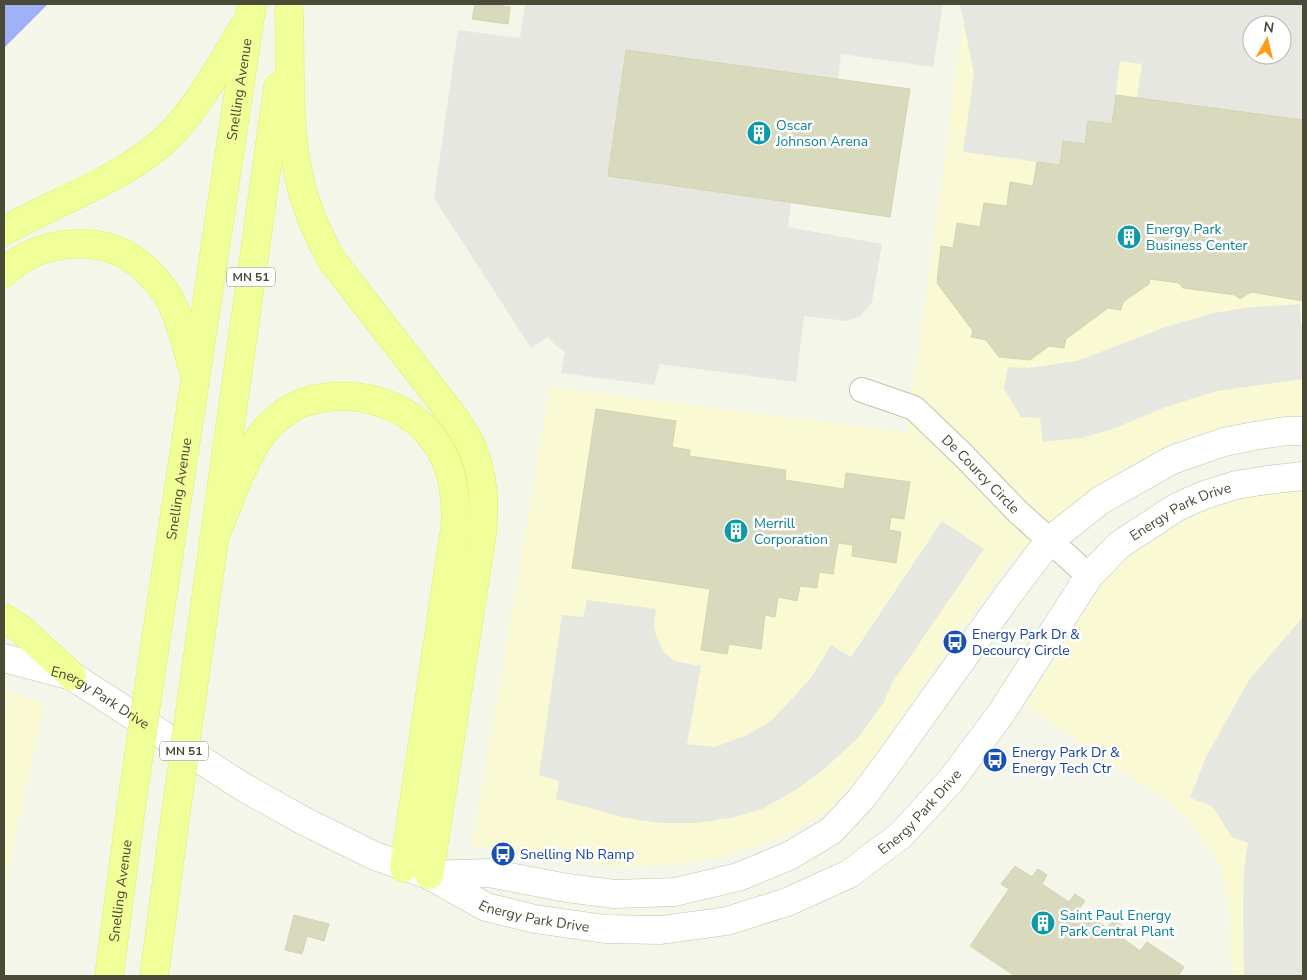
<svg xmlns="http://www.w3.org/2000/svg" width="1307" height="980" font-family="'Nunito Sans',sans-serif">
  <style>
    .commercial { fill: #f9f9d3; fill-rule: evenodd }
    .parking { fill: #e7e7e1; fill-rule: evenodd }
    .water { fill: #a1b0f7 }
    .building { fill: #d8d9bd; stroke: #d3d4b0 }
    .lines { fill: none; stroke-linecap: round; stroke-linejoin: round }
    .minor-casing { stroke: #c1c3ab; stroke-width: 26 }
    .tertiary-casing { stroke: #c1c3ab; stroke-width: 29 }
    .primary-casing { stroke: #deef5e; stroke-width: 29 }
    .minor { stroke: #fff; stroke-width: 24 }
    .tertiary { stroke: #fff; stroke-width: 28 }
    .primary { stroke: #f1ff99; stroke-width: 28 }
    .primary-bridge-casing { stroke: #deef5e; stroke-width: 29; stroke-linecap: butt }
    .primary-bridge { stroke: #f1ff99; stroke-width: 28 }
    .labels { text-anchor: middle; stroke-width: 5; stroke-linejoin: round; paint-order: stroke }
    .shield { fill: #fff; stroke: #808173; stroke-width: 1 }
    .shield-label { font-size: 12px; font-weight: bold; fill: #4a4b37 }
    .street-label { font-size: 14px; fill: #4a4b37; stroke: #fff }
    .culture-label { font-size: 14px; fill: #0d838f; stroke: #fff; text-anchor: start }
    .transit-label { font-size: 14px; fill: #164399; stroke: #fff; text-anchor: start }
  </style>
  <rect width="100%" height="100%" fill="#f4f6e9"/>
  <!-- commercial -->
  <path class="commercial" d="M966 4H1303V415L1240 422 1171 443 1121 470 1068 508 1009 562 868 764 832 808 796 830 760 846 715 858 674 864 634 867 598 865 472 846 550 387 907 432ZM1252 25H1282V55H1252Z
    M1303 490V976H1231V937L1228 902 1221 866 1189 821 1170 803 1025 705 1107 577 1136 551 1173 528 1207 509 1242 499 1285 491Z
    M4 690 44 703 4 890Z"/>
  <!-- parking -->
  <path class="parking" d="M525 4H943L933 67 841 54 838 79 626 50 608 176 791 203 788 227 882 244 872 302 860 316 847 321 804 316 796 382 660 364 654 385 561 373 565 352 555 345 548 337 531 348 434 198 458 30 520 38Z
    M960 4H1303V120L1137 98 1142 64 1120 61 1112 124 1089 121 1085 144 1063 141 1060 165 963 152 974 74ZM1252 25H1282V55H1252Z
    M1300 304 1301 324H1303V379L1217 391 1166 407 1110 430 1081 438 1043 442 1040 418 1021 417 1004 388 1008 367 1028 368 1077 361 1163 328 1213 313 1245 308Z
    M942 521 984 549 892 683 884 702 857 739 822 771 794 791 762 809 731 818 696 823H660L626 818 556 799 559 781 539 775 562 615 583 617 587 600 656 609 654 624 656 636 663 651 674 661 701 666 687 744 715 747 745 736 771 721 811 678 831 645 851 657Z
    M1303 617V976H1244L1243 907 1244 869 1248 843 1232 837 1212 806 1190 798 1206 757 1249 680Z"/>
  <!-- water -->
  <path class="water" d="M4 4H48L4 48Z"/>
  <!-- building -->
  <path class="building" d="M475 4H490L510 7 508 24 472 19Z
    M626 50 910 89 890 217 608 176Z
    M1116 95 1303 120V301L1251 292 1240 299 1235 295 1183 288 1179 283 1150 279 1149 284 1123 302 1121 310 1108 308 1066 339 1064 348 1049 346 1030 360 999 357 986 340 971 337 973 331 937 283 941 246 953 248 957 223 980 227 984 203 1007 206 1010 182 1033 186 1037 162 1060 165 1063 141 1085 144 1088 121 1112 124Z
    M596 409 676 421 672 447 690 450 689 456 786 470 785 480 844 489 846 473 910 482 904 519 891 517 889 530 901 532 896 563 852 556 853 545 838 543 833 574 819 572 817 588 800 586 797 601 778 597 775 617 765 615 761 649 729 644 727 654 701 650 710 589 572 568Z
    M1015 866 1032 877 1038 869 1047 875 1042 884 1069 902 1075 894 1085 901 1079 909 1107 928 1114 919 1122 926 1117 934 1140 951 1147 942 1184 967 1178 976H1015L970 946 1009 889 1001 884Z
    M294 915 329 924 324 941 307 936 302 954 285 950Z"/>
  <g class="lines">
    <defs>
      <g id="minor">
        <path id="s1" d="M862 390 914 408 962 454 1018 512 1089 576"/>
      </g>
      <g id="tertiary">
        <path id="s2" d="M4 658 72 676 243 787 304 821 375 856 429 875 486 907 535 919 605 929 661 930 727 921 787 902 849 874 901 835 952 779 1000 715 1089 576 1119 545 1177 507 1204 495 1236 485 1267 480 1303 476"/>
        <path d="M429 875 489 873 567 888 614 894 675 892 738 877 789 856 831 831 860 800 888 763 1011 591 1049 541 1101 500 1172 460 1224 442 1254 436 1286 431H1303"/>
      </g>
      <g id="primary">
        <path d="M289 12C291 64 287 126 299 177 305 206 317 233 331 259L456 420C461 429 468 438 472 448 484 476 485 504 482 534L429 875"/>
        <path d="M4 231C56 201 132 176 173 132 202 101 223 61 245 25"/>
        <path d="M4 273C34 243 91 234 128 256 142 264 154 277 164 290 178 309 187 349 194 372"/>
        <path d="M213 541C226 511 247 446 270 425 279 416 293 406 305 402 355 387 415 403 441 451 454 473 455 496 456 521L404 868"/>
        <path d="M4 618 23 631 72 676"/>
        <path id="s3" d="M155 645 252 4"/>
        <path d="M196 668 278 87"/>
        <path id="s4" d="M109 976 131 808"/>
        <path d="M154 976 173 834"/>
      </g>
    </defs>
    <!-- minor casing -->
    <use href="#minor" class="minor-casing"/>
    <!-- tertiary casing -->
    <use href="#tertiary" class="tertiary-casing"/>
    <!-- primary casing -->
    <use href="#primary" class="primary-casing"/>
    <!-- minor -->
    <use href="#minor" class="minor"/>
    <!-- tertiary -->
    <use href="#tertiary" class="tertiary"/>
    <!-- primary -->
    <use href="#primary" class="primary"/>
    <defs>
      <path id="primary-bridge" d="M131 808 155 645
        M173 834 196 668"/>
    </defs>
    <!-- primary-bridge casing -->
    <use href="#primary-bridge" class="primary-bridge-casing"/>
    <!-- primary-bridge -->
    <use href="#primary-bridge" class="primary-bridge"/>
  </g>
  <!-- icons -->
  <defs>
    <symbol id="building-disc" viewBox="-11 -11 22 22"><circle r="9.5" fill="#0f9aa8" stroke="#fff"/><path d="M-4-6H4V6H1V3H-1V6H-4ZM-2.5-4.3h1.7v1.8h-1.7ZM.8-4.3h1.7v1.8H.8ZM-2.5-1h1.7V.8h-1.7ZM.8-1h1.7V.8H.8Z" fill="#fff"/></symbol>
    <symbol id="bus-disc" viewBox="-11 -11 22 22"><circle r="9.5" fill="#1a4fb4" stroke="#fff"/><path d="M-5-6H5V4H4V6H2V4H-2V6H-4V4H-5ZM-3.5-4V0h7V-4ZM-3.5 1.2v1.5H-2V1.2ZM2 1.2v1.5H3.5V1.2Z" fill="#fff"/></symbol>
  </defs>
  <g fill-rule="evenodd">
    <use href="#building-disc" x="745" y="119" width="28" height="28"/>
    <use href="#building-disc" x="1115" y="223" width="28" height="28"/>
    <use href="#building-disc" x="722" y="517" width="28" height="28"/>
    <use href="#bus-disc" x="941" y="628" width="28" height="28"/>
    <use href="#bus-disc" x="981" y="746" width="28" height="28"/>
    <use href="#bus-disc" x="489" y="840" width="28" height="28"/>
    <use href="#building-disc" x="1029" y="909" width="28" height="28"/>
  </g>
  <g class="labels">
    <!-- shield labels -->
    <g class="shield">
      <rect x="227" y="267.5" width="48" height="19" rx="4"/>
      <rect x="160" y="741.5" width="48" height="19" rx="4"/>
    </g>
    <g class="shield-label">
      <text x="251" y="281">MN 51</text>
      <text x="184" y="755">MN 51</text>
    </g>
    <!-- street labels -->
    <g class="street-label">
      <text dy="5" stroke="none"><textPath href="#s3" startOffset="562">Snelling Avenue</textPath></text>
      <text dy="5" stroke="none"><textPath href="#s1" startOffset="149">De Courcy Circle</textPath></text>
      <text dy="5" stroke="none"><textPath href="#s3" startOffset="158">Snelling Avenue</textPath></text>
      <text dy="5" stroke="none"><textPath href="#s2" startOffset="1420">Energy Park Drive</textPath></text>
      <text dy="5" stroke="none"><textPath href="#s2" startOffset="105">Energy Park Drive</textPath></text>
      <text dy="5" stroke="none"><textPath href="#s2" startOffset="1015">Energy Park Drive</textPath></text>
      <text dy="5" stroke="none"><textPath href="#s4" startOffset="86">Snelling Avenue</textPath></text>
      <text dy="5" stroke="none"><textPath href="#s2" startOffset="595">Energy Park Drive</textPath></text>
    </g>
    <!-- culture labels -->
    <g class="culture-label">
      <text x="776" y="130">Oscar<tspan x="776" dy="16">Johnson Arena</tspan></text>
      <text x="1146" y="234">Energy Park<tspan x="1146" dy="16">Business Center</tspan></text>
      <text x="754" y="528">Merrill<tspan x="754" dy="16">Corporation</tspan></text>
      <text x="1060" y="920">Saint Paul Energy<tspan x="1060" dy="16">Park Central Plant</tspan></text>
    </g>
    <!-- transit labels -->
    <g class="transit-label">
      <text x="972" y="639">Energy Park Dr &amp;<tspan x="972" dy="16">Decourcy Circle</tspan></text>
      <text x="1012" y="757">Energy Park Dr &amp;<tspan x="1012" dy="16">Energy Tech Ctr</tspan></text>
      <text x="520" y="859">Snelling Nb Ramp</text>
    </g>
  </g>
  <!-- border -->
  <rect width="1307" height="980" fill="none" stroke="#4a4b37" stroke-width="10"/>
  <!-- north arrow -->
  <g transform="translate(1267 40) rotate(8)"><circle r="24" fill="#ffffff" stroke="#b7b7af"/>
  <path d="M0-4L9 19L0 12L-9 19Z" fill="#ff9b17"/>
  <text y="-8" font-size="14" font-weight="bold" text-anchor="middle" fill="#4a4b37">N</text>
  </g>
</svg>
